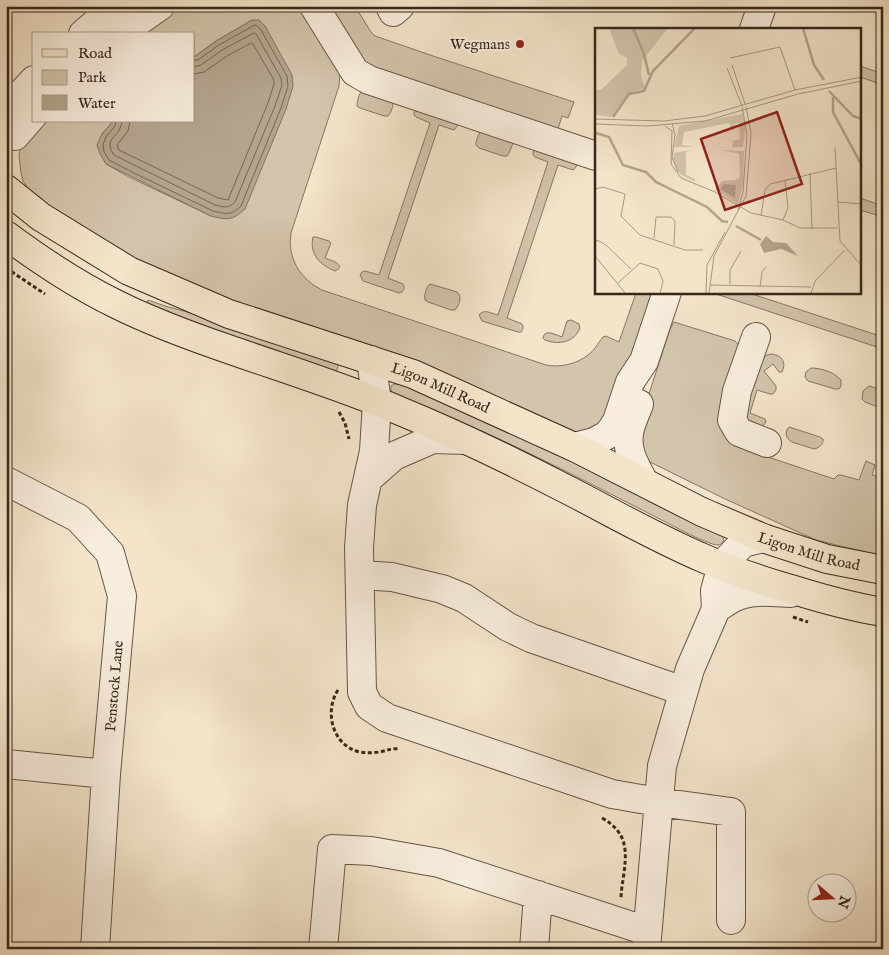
<svg xmlns="http://www.w3.org/2000/svg" width="889" height="955" font-family="'IM FELL English',serif">
  <style>
    .green { fill: #d3c4ac; stroke: #857664 }
    .water { fill: #b3a48e; stroke: #817260 }
    .lines { fill: none; stroke-linecap: round; stroke-linejoin: round }
    .shore { stroke: #756654; stroke-width: 1 }
    .minor-casing { stroke: #665647; stroke-width: 30 }
    .major-casing { stroke: #37271b; stroke-width: 30 }
    .path { stroke: #37271b; stroke-width: 3; stroke-dasharray: 4 2.5; stroke-linecap: butt }
    .minor { stroke: #f7eddd; stroke-width: 28 }
    .major { stroke: #f3e4ca; stroke-width: 28 }
    .poi-dot { fill: #8f2418; stroke: #f7eddd; stroke-width: 2 }
    .labels { text-anchor: middle; stroke-width: 4; stroke-linejoin: round; paint-order: stroke }
    .poi-label { font-size: 15px; fill: #37271b; stroke: #f7eddd; text-anchor: end }
    .street-label { font-size: 15px; fill: #37271b; stroke: #f7eddd }
    .inset-river { fill: none; stroke: #b3a48e; stroke-width: 2.5 }
    .inset-road { fill: none; stroke: #a89884; stroke-width: 1 }
    .view { fill: #8f2418; fill-opacity: 0.15; stroke: #8f2418; stroke-width: 2.5 }
    .inset-edge { fill: none; stroke: #37271b; stroke-width: 2.5 }
  </style>
  <rect width="100%" height="100%" fill="#f3e4ca"/>
  <filter id="stains"><feTurbulence type="fractalNoise" baseFrequency=".004" numOctaves="4"/><feColorMatrix values="0 0 0 0 .2 0 0 0 0 .09 0 0 0 0 .02 0 0 0 .5 -.17"/></filter>
  <radialGradient id="worn" r=".72"><stop offset=".6" stop-color="#630" stop-opacity="0"/><stop offset="1" stop-color="#630" stop-opacity=".3"/></radialGradient>
  <!-- green -->
  <path class="green" d="M172 6H300L337 64 340 72 339 86 291 233C287 258 300 279 322 290L546 365C559 368 577 364 588 355 594 351 598 343 603 337L606 336 619 342 636 293H652L609 421 580 436 211 294 154 270 99 240 40 199 30 191 23 181 21 173 19 155 20 148 38 121H113L102 134 106 164 129 177 211 216 252 20 216 41 194 57V34H130Z
    M326 6H355L371 32 375 36 439 58 574 102 568 118 562 116 557 132 366 66Z
    M860 66 883 74V85L860 77Z
    M363 90 393 100C394 105 391 113 388 116H384L360 108 357 106C357 101 359 93 363 90Z
    M417 109 458 122V125L454 130 439 125 388 278 403 284C405 288 404 289 402 292L399 293 363 281 360 275 362 272 365 271 379 275 430 123 416 117 414 115V112Z
    M480 131 512 140 513 143 509 153 507 156H503L479 148 476 145V142Z
    M536 149 577 162C577 166 576 168 573 170L558 165 507 318 522 324C524 327 523 329 521 332H518L482 321 479 315C484 308 492 314 498 315L548 162 535 157 533 155V152Z
    M860 198 883 206V217L860 210Z
    M313 237H316L329 241 331 243 325 258C330 260 348 265 335 271 320 265 309 254 313 237Z
    M430 284 457 292C463 297 459 305 455 310H451L428 302 425 300C424 295 426 287 430 284Z
    M713 293H749L883 337V349Z
    M148 300 165 306 209 318 339 363 336 372 145 307Z
    M571 320 579 324 580 328C574 343 558 345 545 340L543 338 544 335C548 330 556 335 562 337L567 321Z
    M674 322 735 341 741 347 721 414 765 456 834 479 838 475H841L859 480 866 461 875 465 872 475 883 478V555L870 553 816 540 723 498 646 460 636 434 670 329Z
    M771 354C781 355 787 361 782 372H779L773 364 764 371 776 386V390L773 394H770L757 390 750 413 765 419 766 422 762 427 755 430 743 415 761 360 767 355Z
    M811 368C821 368 834 372 841 380V386L839 389H835L808 381 805 377 806 372Z
    M394 384H401L492 420 723 536 724 540C722 543 722 544 718 545 707 545 664 521 652 515 567 472 482 427 393 394L391 390V386Z
    M869 386 883 390V409L865 402 862 399 863 391Z
    M789 427 820 437 823 439C824 444 819 448 814 449L792 442C786 439 784 432 789 427Z"/>
  <!-- water -->
  <path class="water" d="M252 20H259L265 26 292 75 293 86 286 109 245 209C232 221 227 220 211 216L106 164 100 154 97 145 102 134 113 121H194V57L216 41Z"/>
  <g class="lines">
    <!-- shore -->
    <path class="shore" d="M116 121 115 126 106 137 103 145 104 152 109 160 132 172 213 211C226 214 231 216 241 206L281 108 288 86 287 76 261 30 256 25 253 26 219 45 198 60H194
      M122 121C121 138 102 137 114 155L215 205C223 207 229 209 235 202L275 106 282 85 281 78 256 34 254 33 222 50 201 65 194 67
      M130 121 128 131 117 145 119 150 218 198 228 200 268 103 274 84V80L253 44 251 43 227 56 204 72 194 74"/>
    <defs>
      <path id="minor" d="M314 6 355 72 369 80 596 156
        M390 6 393 12 400 6
        M754 29 762 6
        M83 34 116 6
        M120 34 160 6
        M6 110 34 80
        M6 136H15L34 114
        M756 337 737 391 732 420 739 432 767 443
        M371 360 377 402 374 451 362 505 359 548 362 692 369 706 387 718 612 794 658 802 731 812V920
        M639 404C636 413 630 424 629 434 626 451 636 467 644 482
        M574 447 594 442 607 435 612 429 617 421 630 382 644 361 667 292
        M369 478 394 456 433 439 465 440
        M6 481 78 518 110 553 122 596 106 774 95 949
        M360 575 392 577 442 589 464 598 508 627 531 638 683 691
        M716 609C722 605 727 601 733 598 751 589 771 592 790 593
        M6 764 106 774
        M323 949 332 849 371 851 439 863 647 931
        M534 949 538 895
        M646 949 662 766 690 669 716 609 715 591 722 565 743 543 763 538"/>
      <g id="major">
        <path id="s1" d="M6 189 41 217 129 271 229 314 413 374 574 447 702 512 763 538 827 559 883 570"/>
        <path d="M6 235C41 261 77 285 116 304 152 322 190 336 228 349 285 369 344 387 400 411 456 434 512 461 566 489 611 512 656 538 703 558 732 571 763 581 794 590 823 599 852 607 883 612"/>
      </g>
    </defs>
    <!-- minor casing -->
    <use href="#minor" class="minor-casing"/>
    <!-- major casing -->
    <use href="#major" class="major-casing"/>
    <!-- path -->
    <path class="path" d="M6 268 45 294
      M339 412 345 423 349 439
      M793 617 808 622
      M338 690C324 711 332 746 360 752 366 753 373 753 379 752 386 751 391 748 398 749
      M602 818C629 833 627 853 623 880 622 886 621 893 621 899"/>
    <!-- minor -->
    <use href="#minor" class="minor"/>
    <!-- major -->
    <use href="#major" class="major"/>
  </g>
  <!-- markers -->
  <circle class="poi-dot" cx="520" cy="44" r="5"/>
  <g class="labels">
    <!-- poi labels -->
    <g class="poi-label">
      <text x="510" y="49">Wegmans</text>
    </g>
    <!-- street labels -->
    <g class="street-label">
      <text dy="5" stroke="none"><textPath href="#s1" startOffset="481">Ligon Mill Road</textPath></text>
      <text dy="5" stroke="none"><textPath href="#s1" startOffset="885">Ligon Mill Road</textPath></text>
      <text transform="translate(114 686) rotate(-85)" y="5">Penstock Lane</text>
    </g>
  </g>
  <!-- overview -->
  <g transform="translate(595 28)">
    <rect width="266" height="266" fill="#f3e4ca"/>
    <path d="M14 0H73L47 33 46 48 50 60 34 65 16 89 0 87V62H6L32 37V30L24 26ZM147 86 151 97 148 119H137L138 113 145 111 144 95 138 96 141 99 138 102 134 95 89 104 87 117 98 119H79L84 98ZM94 122 91 124V147L100 151V154L85 146 78 132 79 125ZM127 122 149 123 148 157 143 176 120 162 127 153 141 152 145 149 144 126Z" fill="#d3c4ac"/>
    <path d="M129 156 141 157 140 170 125 161ZM171 208 178 214 191 215 203 228 186 221 169 225 165 216Z" fill="#b3a48e"/>
    <path class="inset-river" d="M38 0 49 26 54 47M208 0 219 37 229 52M234 63 258 88 267 91M238 69V84L267 138M18 89 34 66 49 63 58 43 100 0M1 105 14 109 28 137 51 144 61 154 112 179 127 193 133 194M141 198 166 212"/>
    <path class="inset-road" d="M135 30 185 19 200 62M137 37 150 76M132 40 147 78M0 91 69 93 110 88 200 62 267 49M77 95 80 107 77 129 83 144M0 96 52 98 110 93 203 66 267 53M70 98 77 103 76 136 86 150 120 164 156 185 188 192 205 200H243M240 119 245 213 267 238M215 145 217 201M0 161 8 159 30 166 26 188 45 207 90 222H108M243 174 267 176M143 182 148 164 152 106 147 79M166 188 170 162 175 156 241 140M188 192 193 180 190 152M59 210 61 189H76L80 193 79 217M0 215 2 212 11 217 36 241M0 228 31 266M23 255 45 235 63 241 68 253 65 266M135 256V242L146 223M115 257 216 259M165 259 167 244 171 239M111 266 112 237 130 204M114 266 119 228 151 168 156 105 151 79M216 266 220 253 250 222"/>
    <path class="view" d="M182 84 207 156 130 182 106 111Z"/>
    <rect width="266" height="266" class="inset-edge"/>
  </g>
  <!-- margin -->
  <rect width="889" height="955" fill="none" stroke="#f3e4ca" stroke-width="25"/>
  <rect x="8" y="8" width="874" height="940" fill="none" stroke="#37271b" stroke-width="2.5"/>
  <rect x="12" y="12" width="864" height="930" fill="none" stroke="#37271b"/>
  <!-- legend -->
  <rect x="32" y="32" width="162" height="90" fill="#f7eddd" stroke="#aa9e8f"/>
  <rect x="42" y="49" width="25" height="8" fill="#f3e4ca" stroke="#aa9e8f"/>
  <text x="78" y="58" font-size="15" fill="#37271b">Road</text>
  <rect x="42" y="70" width="25" height="15" fill="#d3c4ac" stroke="#aa9e8f"/>
  <text x="78" y="82" font-size="15" fill="#37271b">Park</text>
  <rect x="42" y="95" width="25" height="15" fill="#b3a48e" stroke="#aa9e8f"/>
  <text x="78" y="108" font-size="15" fill="#37271b">Water</text>
  <!-- north arrow -->
  <g transform="translate(832 898) rotate(109)"><circle r="24" fill="#f7eddd" stroke="#aa9e8f"/>
  <path d="M0-4L9 19L0 12L-9 19Z" fill="#8f2418"/>
  <text y="-8" font-size="14" font-weight="bold" text-anchor="middle" fill="#37271b">N</text>
  </g>
  <rect width="100%" height="100%" filter="url(#stains)"/>
  <rect width="100%" height="100%" fill="url(#worn)"/>
</svg>
